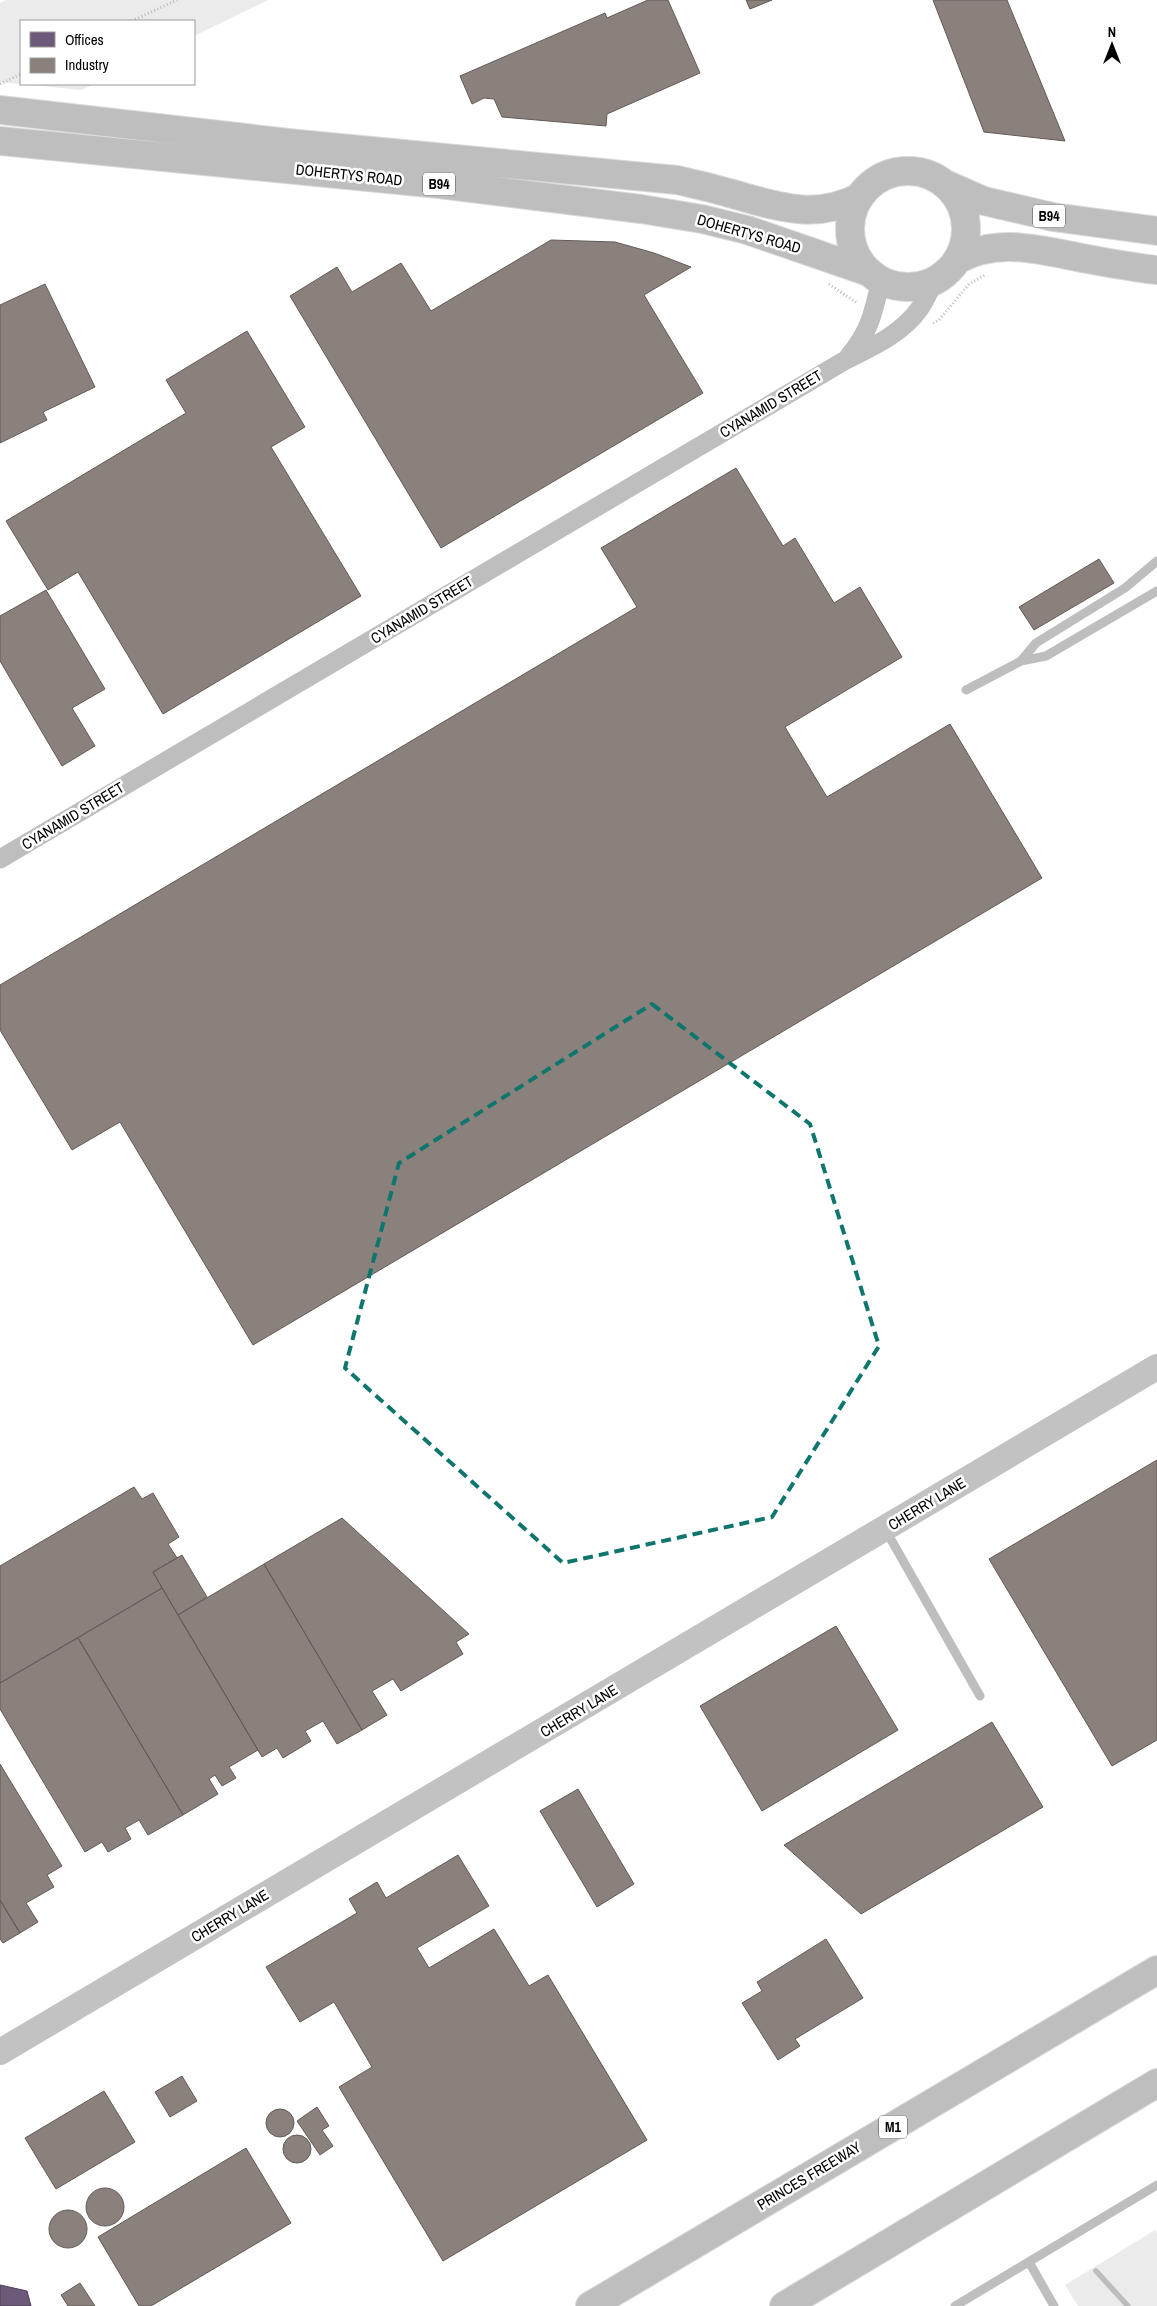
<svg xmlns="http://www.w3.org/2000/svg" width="1157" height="2306" font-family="'Archivo Narrow',sans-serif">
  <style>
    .green { fill: #ebebeb }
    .offices { fill: #6d597a; stroke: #4c3e55 }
    .industry { fill: #8a817c; stroke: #615a57 }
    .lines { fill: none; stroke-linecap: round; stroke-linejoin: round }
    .stream { stroke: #bdbdbd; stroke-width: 5.5 }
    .primary-casing { stroke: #dbdbdb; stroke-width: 30 }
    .highway-casing { stroke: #dbdbdb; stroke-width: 30 }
    .path { stroke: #b9b9b9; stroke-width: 3; stroke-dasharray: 1 2.5; stroke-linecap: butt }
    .lane { stroke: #bebebe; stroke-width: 9 }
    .street { stroke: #bebebe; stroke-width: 19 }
    .secondary { stroke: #c2c2c2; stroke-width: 26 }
    .primary { stroke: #bebebe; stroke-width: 28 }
    .highway { stroke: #bebebe; stroke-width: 28 }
    .marked { fill: none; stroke: #0f766e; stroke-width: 4; stroke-dasharray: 10 6; stroke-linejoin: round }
    .labels { text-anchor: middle; stroke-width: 5; stroke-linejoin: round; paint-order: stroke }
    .shield { fill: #fff; stroke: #4c4c4c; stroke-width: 1 }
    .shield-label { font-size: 14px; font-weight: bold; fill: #000 }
    .street-label { font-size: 15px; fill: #000; stroke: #fff }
  </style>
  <rect width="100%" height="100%" fill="#fff"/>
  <!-- green -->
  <path class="green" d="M6 0H268L194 36V21H21V84H95L81 90 0 82V3Z
    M1155 2230 1157 2233V2306H1078L1065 2285Z"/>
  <!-- offices -->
  <path class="offices" d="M0 2285 27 2291 31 2306H0Z"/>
  <!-- industry -->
  <path class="industry" d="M648 0H668L700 73 607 114 606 126 502 117 494 99 484 98 472 104 460 76 605 13 607 18Z
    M746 0H772L750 9Z
    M933 0H1007L1065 141 984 132Z
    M551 240 615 242 654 253 691 267 644 295 703 393 441 548 290 296 337 267 352 292 401 263 431 311Z
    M45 284 95 387 43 412 47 420 0 443V305Z
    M247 331 305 427 271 447 361 596 163 714 78 572 48 590 6 521 186 413 166 380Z
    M736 468 783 546 795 538 834 603 860 587 902 657 785 727 827 797 950 724 1042 878 253 1345 120 1122 72 1150 0 1030V985L637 607 601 548Z
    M1099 559 1114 583 1034 630 1019 607Z
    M46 590 105 689 72 708 95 746 62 766 0 661V616Z
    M1157 1460V1740L1112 1766 989 1559Z
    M134 1487 142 1499 153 1493 179 1537 168 1544 177 1558 153 1572 162 1588 0 1683V1566Z
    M342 1518 469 1634 456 1642 463 1654 401 1691 393 1679 372 1691 387 1715 362 1730 264 1564Z
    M182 1555 207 1597 178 1615 153 1572Z
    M264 1564 362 1730 337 1744 323 1721 305 1731 311 1741 283 1758 277 1748 262 1757 178 1615Z
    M162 1588 258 1750 229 1767 236 1778 222 1786 215 1775 209 1779 218 1794 183 1815 78 1638Z
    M836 1626 898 1730 762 1811 700 1706Z
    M78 1638 183 1815 148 1835 139 1820 125 1828 131 1839 108 1852 102 1842 85 1852 0 1709V1683Z
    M992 1722 1043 1807 861 1914 784 1845Z
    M0 1764 62 1866 47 1875 54 1887 26 1903 38 1922 20 1933 0 1900Z
    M578 1789 634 1884 597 1907 540 1811Z
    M458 1855 489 1906 417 1948 429 1968 494 1929 529 1986 548 1975 647 2140 443 2261 339 2087 372 2067 334 2002 300 2022 266 1967 357 1913 349 1899 377 1882 386 1898Z
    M0 1900 20 1933 3 1943 0 1939Z
    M826 1939 863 1998 795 2039 800 2046 778 2060 742 2003 762 1991 757 1982Z
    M182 2076 197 2101 170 2117 155 2092Z
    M104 2091 135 2142 56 2189 25 2138Z
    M317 2107 329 2126 322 2130 333 2146 320 2155 297 2121Z
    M266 2123a14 14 0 1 1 28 0a14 14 0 1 1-28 0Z
    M283 2149a14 14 0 1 1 28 0a14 14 0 1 1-28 0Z
    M246 2148 291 2223 151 2306H139L98 2237Z
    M86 2207a19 19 0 1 1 38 0a19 19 0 1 1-38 0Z
    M49 2229a19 19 0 1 1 38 0a19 19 0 1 1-38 0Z
    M80 2283 95 2306H68L61 2295Z"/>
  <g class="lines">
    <!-- stream -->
    <path class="stream" d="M1096 2271 1128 2306"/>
    <defs>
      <path id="primary" d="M0 110 298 144 677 180C694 184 712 188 729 193 777 206 813 221 860 197
        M0 141 439 184 641 209 702 219 747 230 869 272
        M850 229a58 58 0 1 1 116 0a58 58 0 1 1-116 0Z
        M945 184 984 201 1053 217 1157 231
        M957 260C996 238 1036 249 1077 257 1104 262 1130 267 1157 270"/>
      <path id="highway" d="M590 2306 1157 1970
        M784 2306 1157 2083"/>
    </defs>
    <!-- primary casing -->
    <use href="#primary" class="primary-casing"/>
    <!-- highway casing -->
    <use href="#highway" class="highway-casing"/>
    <!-- path -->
    <path class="path" d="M132 21 177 0
      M0 84 21 74
      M829 284 857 303
      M933 323 939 320 969 284 985 275"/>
    <!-- lane -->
    <path class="lane" d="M1021 661 1036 643 1125 588 1157 561
      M966 690 1021 661 1046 656 1157 591
      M885 1529 980 1696
      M1029 2262 1054 2306
      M955 2306 1157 2185"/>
    <!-- street -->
    <path class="street" d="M849 356C871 330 873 312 881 280
      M0 859 844 361C872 347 902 334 920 308 926 299 930 289 935 280"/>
    <!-- secondary -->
    <path class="secondary" d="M0 2052 1157 1367"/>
    <!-- primary -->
    <use href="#primary" class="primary"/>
    <!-- highway -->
    <use href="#highway" class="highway"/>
  </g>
  <!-- marked area -->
  <path class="marked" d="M652 1004 810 1124 879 1346 772 1517 563 1563 345 1368 399 1163Z"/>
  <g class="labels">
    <!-- shield labels -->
    <g class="shield">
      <rect x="423" y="172.5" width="32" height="23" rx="4"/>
      <rect x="1033" y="204.5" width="32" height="23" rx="4"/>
      <rect x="879" y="2115.5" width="28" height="23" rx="4"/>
    </g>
    <g class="shield-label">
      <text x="439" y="189">B94</text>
      <text x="1049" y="221">B94</text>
      <text x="893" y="2132">M1</text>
    </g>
    <!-- street labels -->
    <g class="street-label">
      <text transform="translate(349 175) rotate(6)" y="5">DOHERTYS ROAD</text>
      <text transform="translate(749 234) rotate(16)" y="5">DOHERTYS ROAD</text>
      <text transform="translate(771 404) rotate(-31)" y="5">CYANAMID STREET</text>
      <text transform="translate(422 610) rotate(-31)" y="5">CYANAMID STREET</text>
      <text transform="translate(73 816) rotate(-31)" y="5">CYANAMID STREET</text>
      <text transform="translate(927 1504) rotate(-31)" y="5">CHERRY LANE</text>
      <text transform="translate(579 1711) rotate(-31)" y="5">CHERRY LANE</text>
      <text transform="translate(230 1916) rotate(-31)" y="5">CHERRY LANE</text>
      <text transform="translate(809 2176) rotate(-31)" y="5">PRINCES FREEWAY</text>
    </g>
  </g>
  <!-- legend -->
  <rect x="20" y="20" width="175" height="65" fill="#ffffff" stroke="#999999"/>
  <rect x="30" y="32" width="25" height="15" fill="#6d597a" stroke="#999999"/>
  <text x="65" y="45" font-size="15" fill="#000000">Offices</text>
  <rect x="30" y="58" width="25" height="15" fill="#8a817c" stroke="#999999"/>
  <text x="65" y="70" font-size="15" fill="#000000">Industry</text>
  <!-- north arrow -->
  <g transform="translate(1112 45)" stroke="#ffffff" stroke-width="4" paint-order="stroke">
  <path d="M0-4L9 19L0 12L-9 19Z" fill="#000000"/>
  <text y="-8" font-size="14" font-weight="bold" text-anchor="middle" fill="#000000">N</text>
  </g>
</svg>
